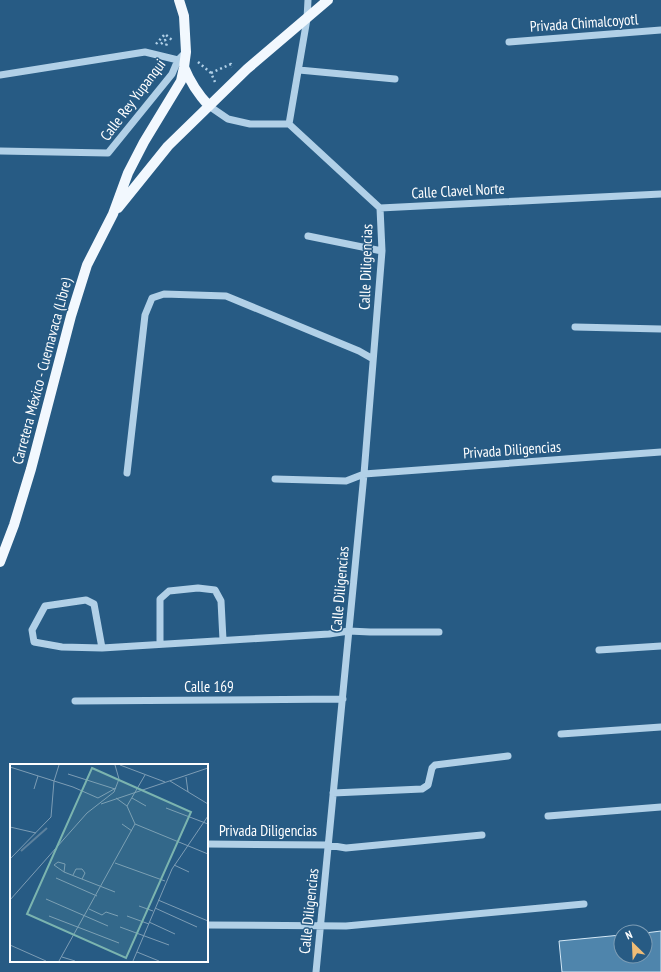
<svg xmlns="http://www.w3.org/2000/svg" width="661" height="972" font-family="'PT Sans Narrow',sans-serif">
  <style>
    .building { fill: #4f85ac; stroke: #d4e8f6 }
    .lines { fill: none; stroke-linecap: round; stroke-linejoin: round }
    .path { stroke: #b1d0e7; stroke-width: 2.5; stroke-dasharray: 2 3; stroke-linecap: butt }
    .minor { stroke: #b1d0e7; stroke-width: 7 }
    .major { stroke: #f2f8fe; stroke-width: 10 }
    .labels { text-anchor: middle; stroke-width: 3; stroke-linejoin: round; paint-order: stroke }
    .street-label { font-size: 15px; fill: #fff; stroke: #275b84 }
    .inset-river { fill: none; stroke: #5d819d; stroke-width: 2 }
    .inset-road { fill: none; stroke: #7d9db5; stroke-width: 1 }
    .view { fill: #7bb4af; fill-opacity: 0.15; stroke: #7bb4af; stroke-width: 2 }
    .inset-edge { fill: none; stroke: #fff; stroke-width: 2 }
  </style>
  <rect width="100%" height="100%" fill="#275b84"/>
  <!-- building -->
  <path class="building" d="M661 931V972H562L559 941 621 935V956H645V933Z"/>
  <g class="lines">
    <!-- path -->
    <path class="path" d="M156 44 165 34 173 41
      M161 44 165 40 167 43 166 46
      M198 62 211 73 215 82
      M211 73 231 64 232 67"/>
    <!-- minor -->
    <path class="minor" d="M509 42 661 30
      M299 70 395 79
      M0 75 145 52 178 60
      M209 106 228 119 250 124H289L380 208 661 194
      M289 124 307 19 308 0
      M0 151 108 153 172 74 178 60 186 52
      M308 236 382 251
      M575 327 661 329
      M127 473 145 315 152 298 164 294 226 296 359 351 373 359
      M275 479 346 481 364 474 661 452
      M160 644V599L169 591 198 588 215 590 221 601 223 640
      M102 648 94 604 86 600 45 606 32 630 34 642 62 647 102 648 329 634 349 631 370 632H439
      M599 650 661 646
      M75 701 343 699
      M561 734 661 727
      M333 793 422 789 428 785 432 768 435 765 508 756
      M548 816 661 807
      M207 844 328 845 346 848 482 835
      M207 925 346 926 584 904
      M316 972 364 474 382 251 380 208"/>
    <!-- major -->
    <path class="major" d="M184 67C190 82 198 94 209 106
      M118 208 168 146 247 69 328 0
      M0 562 14 525 31 469 71 316 87 265 113 214 128 173 144 142 181 81 184 67 186 52 184 16 179 0"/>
  </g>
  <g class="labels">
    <!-- street labels -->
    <g class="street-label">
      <text transform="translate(584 23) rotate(-4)" y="5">Privada Chimalcoyotl</text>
      <text transform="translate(133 100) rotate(-53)" y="5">Calle Rey Yupanqui</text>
      <text transform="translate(458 191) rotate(-3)" y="5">Calle Clavel Norte</text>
      <text transform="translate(366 267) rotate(-88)" y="5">Calle Diligencias</text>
      <text transform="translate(42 371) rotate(-75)" y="5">Carretera México - Cuernavaca (Libre)</text>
      <text transform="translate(512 450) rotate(-4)" y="5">Privada Diligencias</text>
      <text transform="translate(340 589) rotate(-85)" y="5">Calle Diligencias</text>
      <text x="209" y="692">Calle 169</text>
      <text x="268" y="836">Privada Diligencias</text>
      <text transform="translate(309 911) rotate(-84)" y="5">Calle Diligencias</text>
    </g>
  </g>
  <!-- overview -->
  <g transform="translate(10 764)">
    <rect width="198" height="198" fill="#275b84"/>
    <path class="inset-river" d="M11 87 37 64"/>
    <path class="inset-road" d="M110 1 155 18M0 3 63 23 88 34 106 24M58 10 105 25M176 13 178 28M160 17 198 40M24 25 28 12M106 34 117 42 125 60 198 90M122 34 136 42M91 40 198 4M117 42 135 11M156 44 198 60M112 60 122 67M0 63 26 69M0 95 41 53 44 17 49 1M105 99 155 117M164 101 179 108M54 108 55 100 48 98 44 101 54 108 105 128M63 111 66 105H72L75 109 72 115M46 114 87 132M36 135 98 162M0 136 77 49 104 28 109 15 105 1M148 136 198 157M129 142 143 147M145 144 187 163M79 145 92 151 96 148 108 152M39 152 109 179M117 152 139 160M139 158 165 170M110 163 159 181M0 181 36 197M127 188 149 197M52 193 65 197M49 197 125 60M123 197 162 105 198 52"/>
    <path class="view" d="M82 4 181 48 116 194 17 150Z"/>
    <rect width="198" height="198" class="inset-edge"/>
  </g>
  <!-- north arrow -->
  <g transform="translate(633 944) rotate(336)"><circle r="19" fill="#275b84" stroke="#7d9db5"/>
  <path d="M0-3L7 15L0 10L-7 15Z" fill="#f0bd76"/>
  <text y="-6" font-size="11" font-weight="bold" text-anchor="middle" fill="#ffffff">N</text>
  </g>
</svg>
